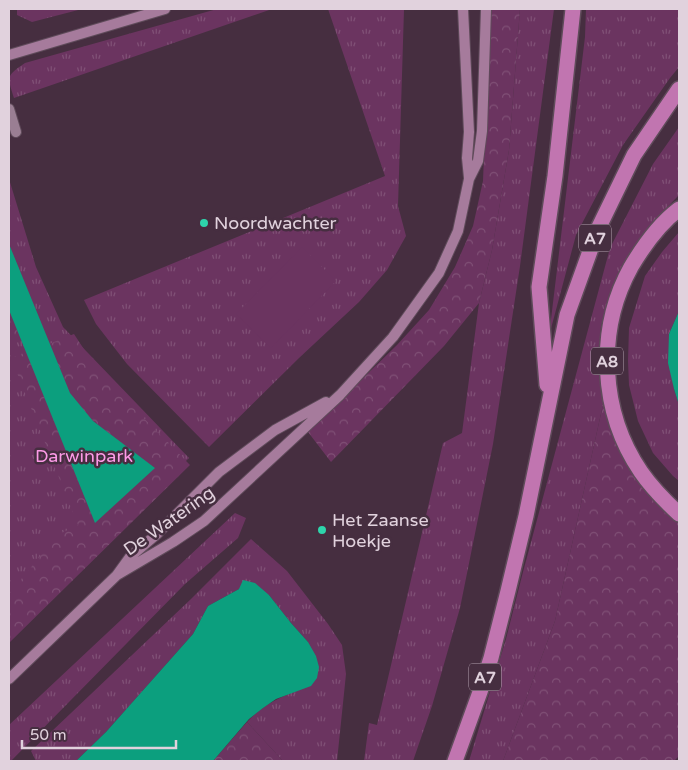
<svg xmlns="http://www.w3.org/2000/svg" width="688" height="770" font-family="'Varela Round',sans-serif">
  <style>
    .grass { fill: url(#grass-tufts) }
    .forest { fill: url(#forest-crowns) }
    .pitch { fill: #6b3460 }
    .water { fill: #0c9f7e }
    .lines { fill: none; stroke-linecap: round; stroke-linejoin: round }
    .street-casing { stroke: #5f4b5a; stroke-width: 12 }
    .secondary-casing { stroke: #5f4b5a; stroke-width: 12 }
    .highway-casing { stroke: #5f4b5a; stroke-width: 18 }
    .street { stroke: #9a7e93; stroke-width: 10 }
    .secondary { stroke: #a67b9c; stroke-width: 10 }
    .highway { stroke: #c175b0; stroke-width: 15 }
    .poi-dot { fill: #2ed4ab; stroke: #462e40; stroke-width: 2 }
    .labels { text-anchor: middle; stroke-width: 5; stroke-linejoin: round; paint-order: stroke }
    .shield { fill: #462e40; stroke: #b2a1ae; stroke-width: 1 }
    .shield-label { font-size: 16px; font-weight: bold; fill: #e1d2dd }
    .poi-label { font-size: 18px; fill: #e1d2dd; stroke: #462e40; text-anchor: start }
    .park-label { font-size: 18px; fill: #fd9ae7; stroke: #462e40 }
    .street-label { font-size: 18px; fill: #e1d2dd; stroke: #462e40 }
  </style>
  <defs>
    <pattern id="grass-tufts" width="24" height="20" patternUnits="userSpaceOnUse" patternTransform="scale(1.25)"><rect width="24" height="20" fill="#6b3460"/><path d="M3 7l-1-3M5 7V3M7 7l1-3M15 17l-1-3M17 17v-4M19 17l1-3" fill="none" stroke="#805076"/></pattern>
    <pattern id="forest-crowns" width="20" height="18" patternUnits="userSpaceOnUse" patternTransform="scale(1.25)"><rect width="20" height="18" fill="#6b3460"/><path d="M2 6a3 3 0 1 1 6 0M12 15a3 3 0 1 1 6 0" fill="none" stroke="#805076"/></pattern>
  </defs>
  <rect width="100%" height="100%" fill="#462e40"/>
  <!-- grass -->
  <path class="grass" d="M17 9H82L32 22 17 15Z
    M217 9H272L14 98C7 76 6 76 25 63Z
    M328 9H404L398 206 406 236 387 270 359 302 299 358 209 447 127 364 96 324 84 300 385 176Z
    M520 9H554L520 266 493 444 460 608 432 706 413 761H364L369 723 377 725 443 443 462 433 479 303 492 250 509 150Z
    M586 9H679V67L670 78 623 145 576 235 549 336 585 37Z
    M679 127V195L653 222 631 252 613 286 601 326 598 362 604 400 555 621 503 761H469L506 639 523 572 610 248 653 164Z
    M9 179 36 267 63 327 189 458 9 635Z
    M679 232V311L669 334 674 389 679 405V481L673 476 653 453 638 421 629 385 628 361 629 328 645 276 662 252Z
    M235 513 246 518 238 538 185 584 11 761H9V725Z
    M251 539 287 571 328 624 342 645 346 674 337 761H283L247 722C264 703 287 694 311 685L308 642 291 623 269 595 239 589 208 606 193 634 106 732 76 761H36L31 751 191 599Z"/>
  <!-- forest -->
  <path class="forest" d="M490 9H520L509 150 492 250 479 303 444 346 331 462 308 432 397 345 429 310 455 267 473 226 483 181Z
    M9 310 19 336 9 339Z
    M74 334 89 357 123 397 190 465 9 643V594L46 549 45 541 78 525 11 358 26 352 95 523 118 503 155 468 93 421 69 393 49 344Z
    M604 400 677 520 679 522V756L674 761H503L555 621Z
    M247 722 283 761H213Z"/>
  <!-- pitch -->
  <path class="pitch" d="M302 247 336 281 271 348 236 314Z"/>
  <!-- water -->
  <path class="water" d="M9 244 70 393 93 421 155 468 95 523 9 310Z
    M679 311V405L674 389 668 363 669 334Z
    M243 580 255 583 269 595 291 623 308 642 316 656 319 667 317 678 311 686 276 699 263 708 249 719 213 761H76L106 732 193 634 208 606 239 589Z"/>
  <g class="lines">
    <defs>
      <path id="street" d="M9 109 16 132"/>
      <path id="secondary" d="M463 9 469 132 467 158 469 178
        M9 55 165 9
        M117 575 173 542 204 521 340 395 393 337 439 273 458 231 469 179 478 161 482 131 486 9
        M9 679 117 575 130 557 157 534 219 472 275 430 326 402"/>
      <path id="highway" d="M679 209C659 224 644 245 631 267 596 330 600 412 641 472 652 488 665 501 679 514
        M547 385 539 287 555 176 573 9
        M455 761 480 692 491 658 508 591 526 516 567 315 598 229 634 155 679 89"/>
    </defs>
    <!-- street casing -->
    <use href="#street" class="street-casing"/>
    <!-- secondary casing -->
    <use href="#secondary" class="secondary-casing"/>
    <!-- highway casing -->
    <use href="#highway" class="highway-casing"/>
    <!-- street -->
    <use href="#street" class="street"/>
    <!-- secondary -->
    <use href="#secondary" class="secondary"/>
    <!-- highway -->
    <use href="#highway" class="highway"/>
  </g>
  <!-- markers -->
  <g class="poi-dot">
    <circle cx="204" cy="223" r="5"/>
    <circle cx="322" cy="530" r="5"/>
  </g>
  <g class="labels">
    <!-- shield labels -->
    <g class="shield">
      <rect x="579" y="224.5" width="32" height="27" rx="4"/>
      <rect x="591" y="347.5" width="32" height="27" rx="4"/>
      <rect x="469" y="663.5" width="32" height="27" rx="4"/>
    </g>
    <g class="shield-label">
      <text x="595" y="244">A7</text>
      <text x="607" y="367">A8</text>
      <text x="485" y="683">A7</text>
    </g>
    <!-- poi labels -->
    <g class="poi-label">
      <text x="214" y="229">Noordwachter</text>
      <text x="332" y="526">Het Zaanse<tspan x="332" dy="21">Hoekje</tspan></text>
    </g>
    <!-- park labels -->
    <g class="park-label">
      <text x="84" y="462">Darwinpark</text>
    </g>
    <!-- street labels -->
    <g class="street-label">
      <text transform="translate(169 521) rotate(-35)" y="6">De Watering</text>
    </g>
  </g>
  <!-- border -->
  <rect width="688" height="770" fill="none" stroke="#e1d2dd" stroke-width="20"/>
  <!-- scale -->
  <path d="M22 740v8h154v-8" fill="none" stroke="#e1d2dd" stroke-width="2.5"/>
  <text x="30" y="740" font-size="15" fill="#e1d2dd" stroke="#462e40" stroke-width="4" paint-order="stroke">50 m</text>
</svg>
